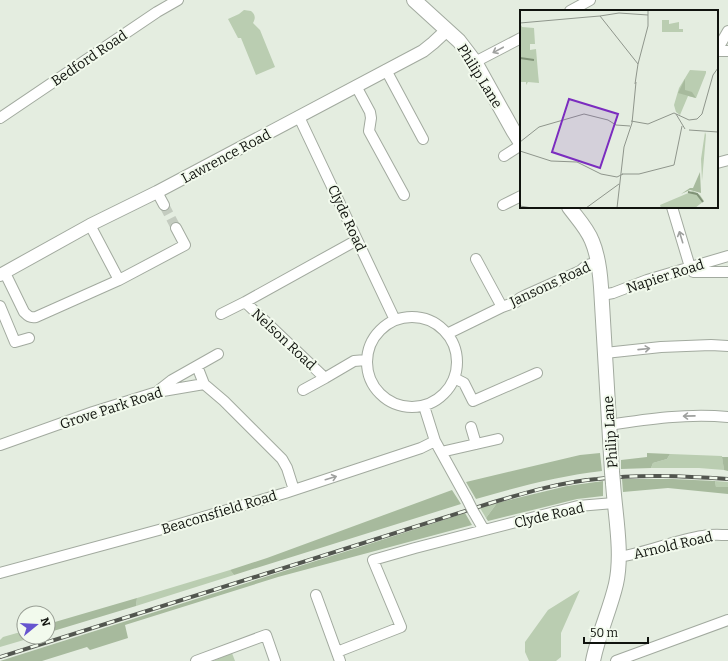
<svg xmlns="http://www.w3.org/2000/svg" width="728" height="661" font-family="Bitter,serif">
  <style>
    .green { fill: #bacdb1 }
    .forest { fill: #a7ba9d }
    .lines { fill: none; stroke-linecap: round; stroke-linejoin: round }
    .minor-tunnel { stroke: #c4ccc0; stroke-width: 10; stroke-dasharray: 10 5; stroke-linecap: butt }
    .minor-casing { stroke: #a2aa9f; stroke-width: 12 }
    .tertiary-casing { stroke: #a2aa9f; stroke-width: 14 }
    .secondary-casing { stroke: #a2aa9f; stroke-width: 16 }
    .minor { stroke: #fff; stroke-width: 10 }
    .tertiary { stroke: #fff; stroke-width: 12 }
    .secondary { stroke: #fff; stroke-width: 14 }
    .rail-casing { stroke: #52564f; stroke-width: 4 }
    .rail { stroke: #f2faed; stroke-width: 2.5; stroke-dasharray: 8; stroke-linecap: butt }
    .minor-bridge-casing { stroke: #a2aa9f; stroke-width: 12; stroke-linecap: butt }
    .secondary-bridge-casing { stroke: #a2aa9f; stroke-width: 16; stroke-linecap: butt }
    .minor-bridge { stroke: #fff; stroke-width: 10 }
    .secondary-bridge { stroke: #fff; stroke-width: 14 }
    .oneway { stroke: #9fa19f }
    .labels { text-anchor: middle; stroke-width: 4; stroke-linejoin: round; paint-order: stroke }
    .street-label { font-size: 14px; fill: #10130e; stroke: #f2faed }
    .inset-river { fill: none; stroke: #809277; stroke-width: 2 }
    .inset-road { fill: none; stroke: #8f968c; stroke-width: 1 }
    .view { fill: #7b2cbf; fill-opacity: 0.15; stroke: #7b2cbf; stroke-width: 2 }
    .inset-edge { fill: none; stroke: #10130e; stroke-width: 2 }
  </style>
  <rect width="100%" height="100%" fill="#e4ede0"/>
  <!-- green -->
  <path class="green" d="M244 10 251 11C255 14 256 18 253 23L260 30 275 67 256 75 241 38H238L228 19 239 14Z
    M670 454 722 456 724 470 699 468H651L653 463 667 459Z
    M715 481 728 482V487H716Z
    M497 503 486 518 480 508Z
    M230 570 234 575 136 606 137 598Z
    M580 590 561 633V657L556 661H529L525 652V642L548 610Z
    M24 631V637H34L0 647V640L3 637Z
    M232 653 235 661H213Z"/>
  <!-- forest -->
  <path class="forest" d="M600 453 602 471C559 476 517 487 476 499L466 482 580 455Z
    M647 453 670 454 667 459 653 463 651 468 621 469V460L647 457Z
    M722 457H728V471L724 470Z
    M622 479H673L715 481 716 487H728V494L668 488 623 492Z
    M603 481V496L577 499 488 521 486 518 497 503 567 486Z
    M452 490 461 504 234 575 230 570 267 558Z
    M465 513 472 525 278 577 125 625 128 638 90 650 87 647 42 661H0L363 546Z
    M137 598 136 606 50 632 48 630V624Z"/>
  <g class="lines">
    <!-- minor-tunnel -->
    <path class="minor-tunnel" d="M164 205 176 228"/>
    <defs>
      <path id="minor" d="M570 11 590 0
        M717 50 728 31
        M717 51H728
        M475 62 521 38
        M386 70 423 139
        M356 86 370 112 371 118 369 131 404 195
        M299 117 395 320
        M0 118 157 12 178 0
        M504 156 521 145
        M717 163 728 160
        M157 192 164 205
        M503 205 521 196
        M672 207 690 267 693 272H728
        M90 225 119 280 185 245 176 228
        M476 259 502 307
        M5 273 24 312C28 316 30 318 36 317L119 280
        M602 295 613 293 647 280 728 256
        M245 302 325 378 354 361 366 360
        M0 306 15 342 29 338
        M221 314 245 302 357 240
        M367 362a45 45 0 1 1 90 0a45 45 0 1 1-90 0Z
        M447 334 502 307 516 302 520 298 526 295 580 271 587 265 598 262
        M605 353 661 347 711 345 728 346
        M197 366 204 384
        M454 378 464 383 473 401 537 373
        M303 390 325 378
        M158 391 172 380 218 354
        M424 406 435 441 467 499
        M609 425C648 419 688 413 728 417
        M471 427 476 444
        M0 445 93 412 157 392 204 384 224 401 282 459 287 468 294 490
        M441 452 498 439
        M473 511 484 530
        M618 557C647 553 674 540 703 536 711 534 720 535 728 535
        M0 573 166 528 285 493 421 448 435 441
        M316 595 340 661
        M337 652 401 627 373 560 415 548 578 506 614 503
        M196 661 266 635 275 661
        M616 661 728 620"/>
      <path id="tertiary" d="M0 275 90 225 157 192 423 51 433 43 447 30"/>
      <path id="secondary" d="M414 0 459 41 475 62 514 132 521 143
        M569 207C577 218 587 228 592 241 598 255 600 272 601 287L612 472
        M593 661C598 635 610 610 616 584 623 553 615 514 613 483"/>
    </defs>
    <!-- minor casing -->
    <use href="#minor" class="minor-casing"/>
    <!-- tertiary casing -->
    <use href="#tertiary" class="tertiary-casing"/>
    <!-- secondary casing -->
    <use href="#secondary" class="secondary-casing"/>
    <!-- minor -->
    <use href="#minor" class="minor"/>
    <!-- tertiary -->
    <use href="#tertiary" class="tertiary"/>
    <!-- secondary -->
    <use href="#secondary" class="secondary"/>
    <defs>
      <path id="rail" d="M0 657 494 502C528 492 562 482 597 479 641 474 684 476 728 479"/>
    </defs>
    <!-- rail casing -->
    <use href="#rail" class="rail-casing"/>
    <!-- rail -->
    <use href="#rail" class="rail"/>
    <defs>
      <path id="minor-bridge" d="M467 499 473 511"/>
      <path id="secondary-bridge" d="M612 472 613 483"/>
    </defs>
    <!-- minor-bridge casing -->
    <use href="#minor-bridge" class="minor-bridge-casing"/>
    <!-- secondary-bridge casing -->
    <use href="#secondary-bridge" class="secondary-bridge-casing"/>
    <!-- minor-bridge -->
    <use href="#minor-bridge" class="minor-bridge"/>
    <!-- secondary-bridge -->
    <use href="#secondary-bridge" class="secondary-bridge"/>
  </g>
  <!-- one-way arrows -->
  <defs><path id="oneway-shaft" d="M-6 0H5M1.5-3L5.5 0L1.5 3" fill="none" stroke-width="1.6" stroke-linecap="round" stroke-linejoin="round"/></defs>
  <g class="oneway">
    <use href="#oneway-shaft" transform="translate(498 50) rotate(152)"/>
    <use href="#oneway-shaft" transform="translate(681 237) rotate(-107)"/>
    <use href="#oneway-shaft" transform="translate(644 349) rotate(-6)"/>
    <use href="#oneway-shaft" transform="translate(689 416) rotate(179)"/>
    <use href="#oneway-shaft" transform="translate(331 478) rotate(-17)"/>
  </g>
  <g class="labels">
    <!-- street labels -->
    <g class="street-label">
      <text transform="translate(89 58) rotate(-34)" y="5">Bedford Road</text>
      <text transform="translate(480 76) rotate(58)" y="5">Philip Lane</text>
      <text transform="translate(226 156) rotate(-28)" y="5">Lawrence Road</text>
      <text transform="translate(347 218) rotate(65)" y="5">Clyde Road</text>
      <text transform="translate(665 276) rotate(-18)" y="5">Napier Road</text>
      <text transform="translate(550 284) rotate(-25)" y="5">Jansons Road</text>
      <text transform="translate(284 339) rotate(43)" y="5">Nelson Road</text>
      <text transform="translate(111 408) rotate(-18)" y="5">Grove Park Road</text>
      <text transform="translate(610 432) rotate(-94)" y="5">Philip Lane</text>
      <text transform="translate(219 512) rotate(-17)" y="5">Beaconsfield Road</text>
      <text transform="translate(549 515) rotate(-13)" y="5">Clyde Road</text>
      <text transform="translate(673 545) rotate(-13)" y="5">Arnold Road</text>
    </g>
  </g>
  <!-- overview -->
  <g transform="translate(520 10)">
    <rect width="198" height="198" fill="#e4ede0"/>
    <path d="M142 10H149V14L159 12V19H163V22H142ZM0 13 2 17 14 18 15 34H10V40L16 39 18 63 25 62 18 63 19 73 8 72 6 75V72H0ZM170 60 186 61V63L176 88 168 86 160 105 156 102 154 95 159 78ZM185 122 186 125 182 171 181 149ZM173 181 180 185 184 191 175 198H141L140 195Z" fill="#bacdb1"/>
    <path d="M165 69V80L172 82 176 88 158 83ZM180 162 181 183 170 180 161 184 170 178H173Z" fill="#a7ba9d"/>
    <path class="inset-river" d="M0 48 14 50M168 182 177 184 183 192"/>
    <path class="inset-road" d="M80 6 99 3 128 5M80 6 118 54 115 74M68 7 80 6M0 13 68 7M118 54 128 16V0M156 104 165 119M111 111 128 114 154 103 169 110 177 109 182 104 193 65 198 58M169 120 198 122M0 132 19 117 64 104 88 110 96 115 110 116M0 141 31 151 57 152 81 164 97 167 103 164M102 164H119L154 155 162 116M0 196 12 198M66 198 99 174M97 198 104 137 112 113 116 72"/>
    <path class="view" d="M49 89 98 104 80 158 32 142Z"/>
    <rect width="198" height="198" class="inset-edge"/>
  </g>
  <!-- north arrow -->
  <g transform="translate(36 625) rotate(72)"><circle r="19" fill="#f2faed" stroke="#989e94"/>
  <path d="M0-3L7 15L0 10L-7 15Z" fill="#6655cf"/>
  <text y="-6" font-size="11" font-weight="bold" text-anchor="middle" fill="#10130e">N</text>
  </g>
  <!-- scale -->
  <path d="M584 637v6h64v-6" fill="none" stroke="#10130e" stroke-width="2"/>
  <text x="590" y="637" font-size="12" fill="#10130e" stroke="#f2faed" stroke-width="3" paint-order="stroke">50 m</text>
</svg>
